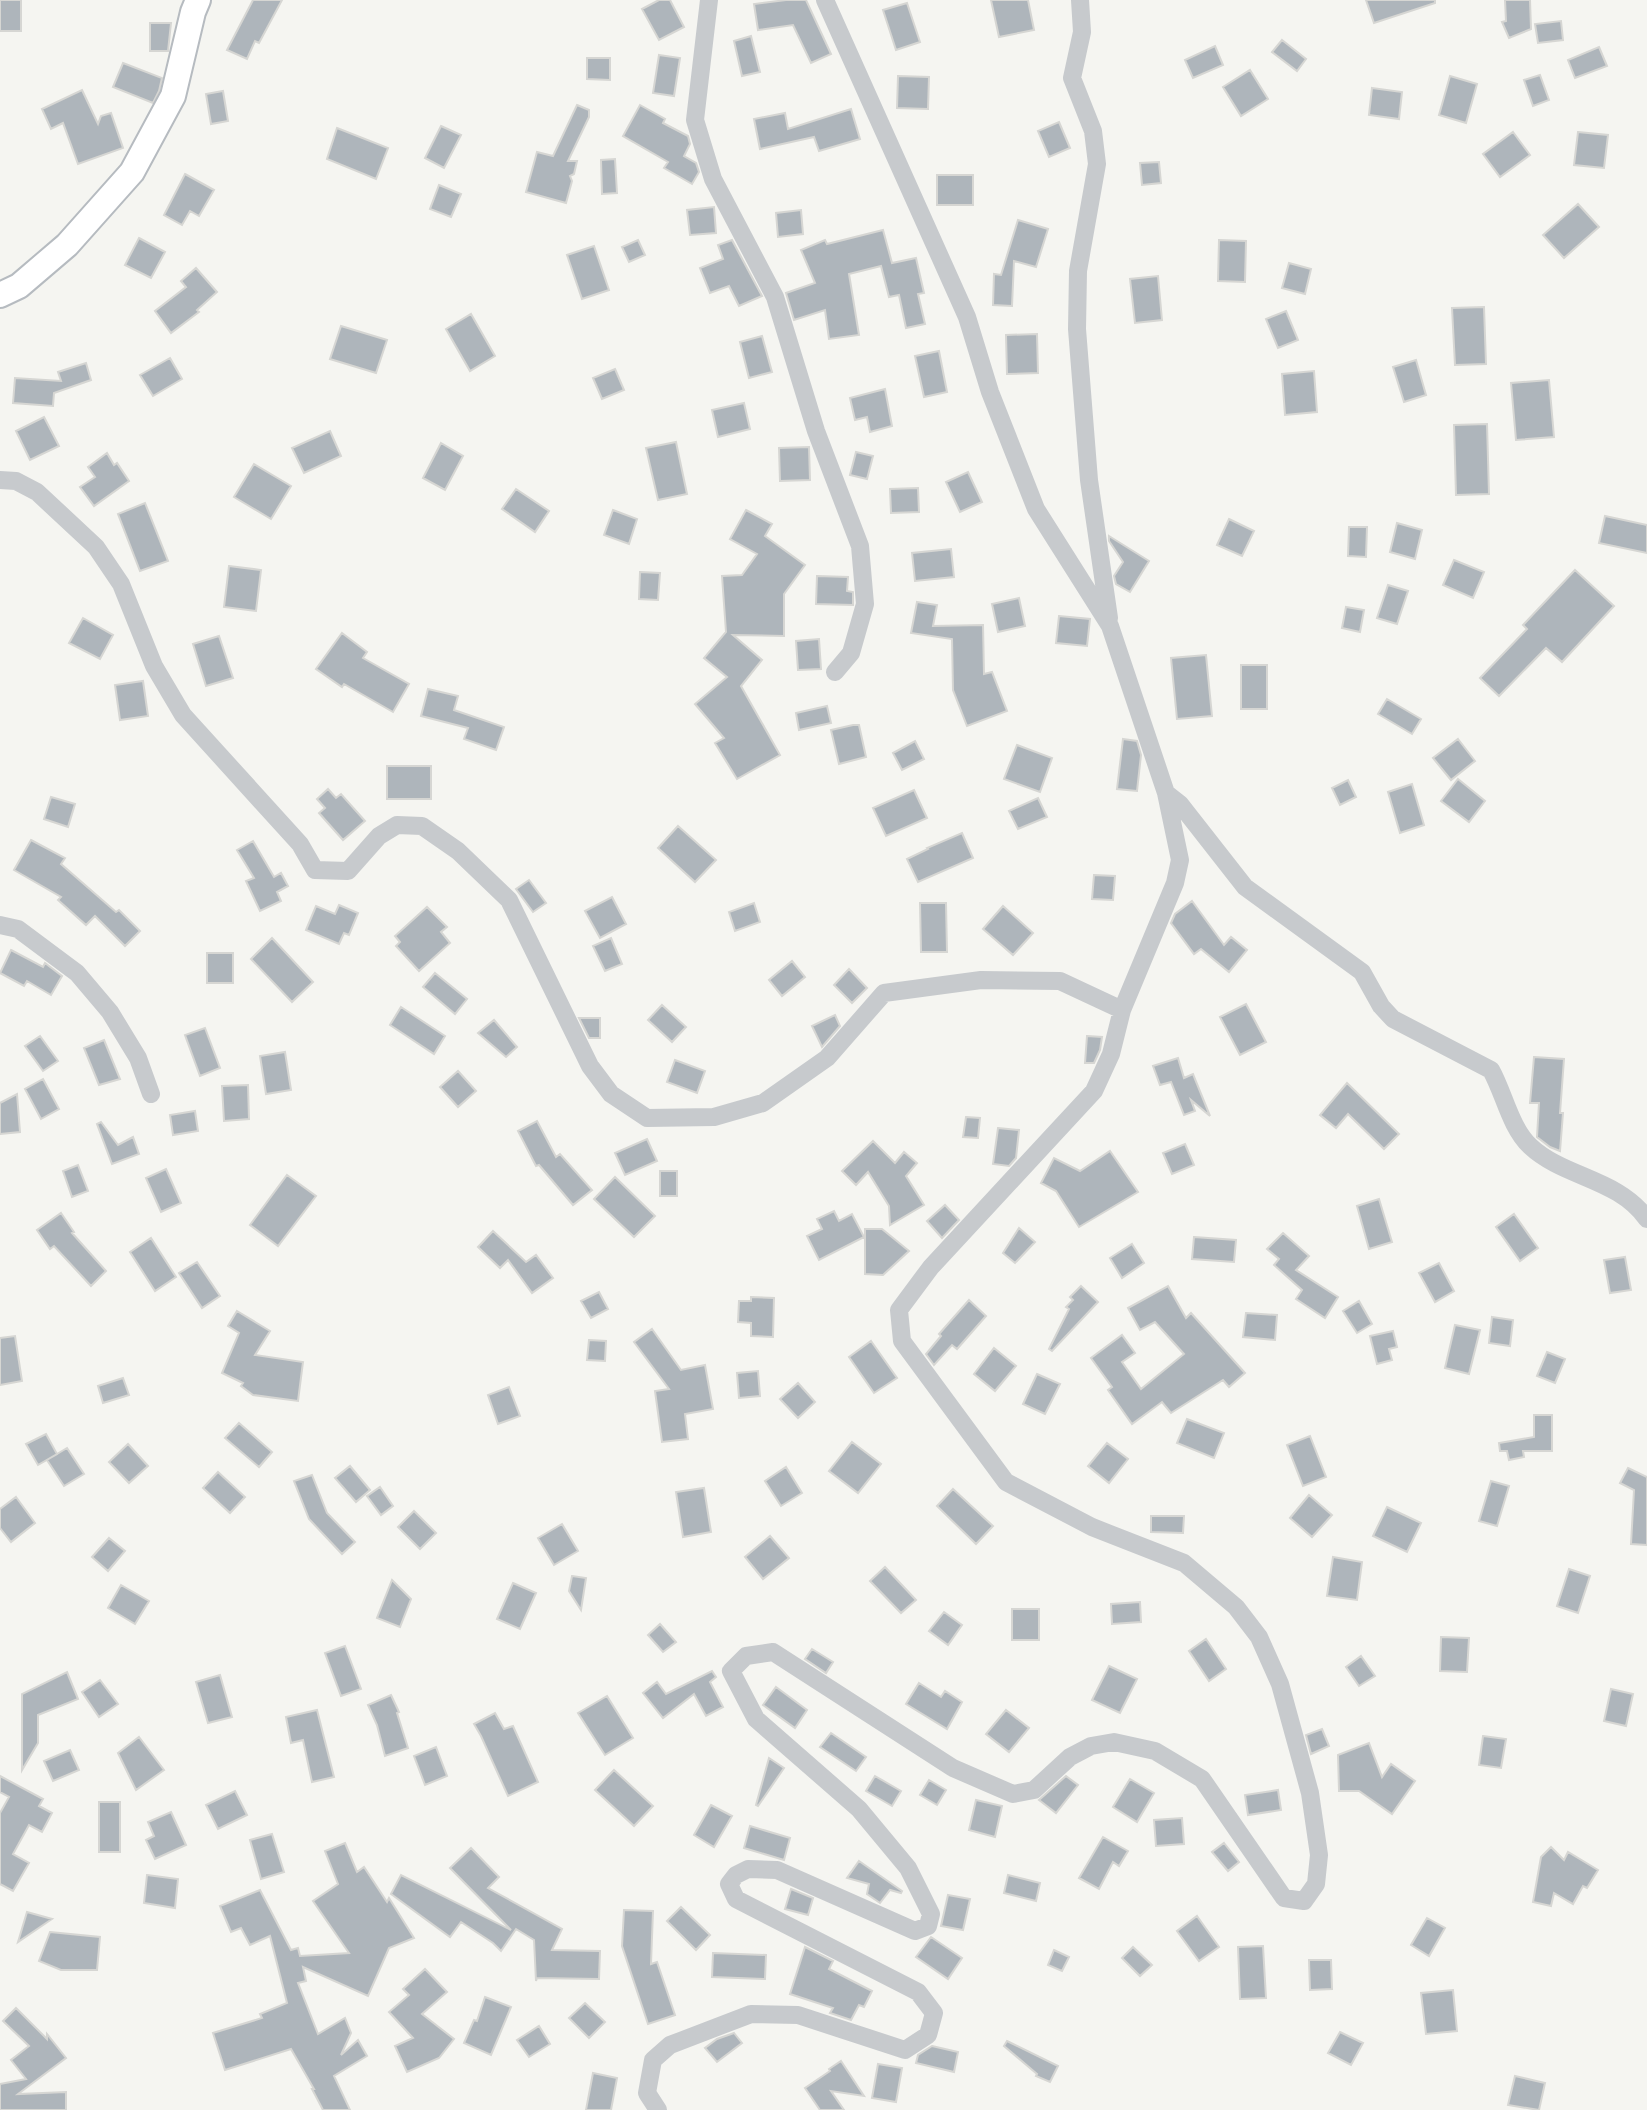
<svg xmlns="http://www.w3.org/2000/svg" width="1647" height="2110" font-family="'Fira Sans',sans-serif">
  <style>
    .building { fill: #aeb5bb; stroke: #d6d6d3; stroke-width: 2 }
    .lines { fill: none; stroke-linecap: round; stroke-linejoin: round }
    .secondary-casing { stroke: #b6bbc0; stroke-width: 28 }
    .street { stroke: #c7cacd; stroke-width: 18 }
    .secondary { stroke: #fff; stroke-width: 24 }
  </style>
  <rect width="100%" height="100%" fill="#f5f5f1"/>
  <!-- building -->
  <path class="building" d="M0 0H21V31H0Z
    M253 0H282L259 43 255 41 247 59 227 50Z
    M659 0H670L684 27 659 40 642 9Z
    M786 0H806L831 54 811 63 793 25 758 30 754 4Z
    M991 0H1028L1034 30 999 37Z
    M1366 0H1435V3L1374 23Z
    M1505 0H1530L1531 29 1509 38 1502 22 1506 21Z
    M907 3 920 42 896 50 883 10Z
    M1561 21 1563 40 1538 43 1535 24Z
    M150 23H171L168 51H150Z
    M751 36 760 72 742 76 734 41Z
    M1282 40 1306 59 1297 71 1272 52Z
    M1215 46 1223 65 1193 78 1185 60Z
    M1599 47 1607 66 1575 78 1568 60Z
    M659 55 680 58 674 96 653 93Z
    M587 58H610V80L587 79Z
    M123 63 162 78 159 91 153 103 113 87Z
    M1250 70 1268 99 1241 116 1223 87Z
    M1540 75 1549 100 1533 106 1524 80Z
    M898 76 929 77 928 109 897 108Z
    M1450 76 1477 84 1466 123 1439 115Z
    M1372 88 1402 92 1399 119 1369 115Z
    M82 90 98 124 101 116 111 113 123 148 78 164 63 123 51 129 42 109Z
    M223 91 228 121 211 124 206 94Z
    M577 105 589 110V117L568 161H577L574 174 570 176 572 181 566 203 526 192 537 152 553 156Z
    M640 105 665 119 663 123 688 136 690 144 684 156 696 163 699 172 692 184 664 168 668 162 623 136Z
    M851 109 860 139 819 151 814 137 760 149 754 119 785 113 788 129Z
    M1059 122 1070 148 1049 157 1038 131Z
    M441 126 461 135 444 168 425 158Z
    M337 128 388 148 376 179 327 159Z
    M1513 132 1530 155 1500 177 1483 154Z
    M1578 132 1608 135 1604 168 1574 165Z
    M615 159 617 193 602 194 601 160Z
    M1159 162 1161 183 1142 185 1140 163Z
    M185 174 214 190 199 216 190 211 182 225 164 215Z
    M937 175H973V205H937Z
    M439 185 461 194 451 217 430 209Z
    M1578 204 1599 227 1564 258 1543 235Z
    M714 207 716 233 690 235 687 210Z
    M801 210 803 234 778 237 776 213Z
    M1018 220 1048 229 1036 267 1014 261 1012 306 993 305 994 274 1001 275Z
    M883 230 892 263 916 258 924 293 918 294 925 324 906 328 899 295 889 297 881 266 849 274 859 335 829 339 825 310 794 320 786 293 815 283 801 250 825 240 827 244Z
    M139 238 165 252 151 278 125 265Z
    M638 240 645 255 629 262 622 247Z
    M732 240 762 296 739 306 729 286 710 293 700 268 723 259 718 245Z
    M1219 240 1246 241 1245 282 1218 281Z
    M594 246 609 290 582 299 567 255Z
    M1289 263 1311 269 1305 294 1282 288Z
    M196 268 217 292 197 310 199 312 171 333 155 311 186 287 181 281Z
    M1158 276 1162 320 1135 323 1130 279Z
    M1484 307 1486 364 1455 365 1452 308Z
    M1286 311 1298 340 1278 348 1266 319Z
    M471 314 495 356 470 371 446 329Z
    M341 326 387 340 376 373 330 359Z
    M1037 334 1038 373 1007 374 1006 335Z
    M762 336 772 372 749 378 740 342Z
    M939 351 947 392 924 397 915 356Z
    M170 358 182 379 153 396 140 375Z
    M1416 360 1426 395 1404 402 1393 367Z
    M86 363 91 380 54 393 53 406 13 403 15 378 61 381 58 372Z
    M615 369 624 390 602 399 593 378Z
    M1314 371 1317 412 1285 415 1282 374Z
    M1549 380 1554 437 1516 440 1511 383Z
    M885 389 892 426 870 432 867 417 855 420 850 398Z
    M744 403 750 429 718 437 712 410Z
    M44 417 59 446 30 460 16 431Z
    M1487 424 1489 494 1456 495 1454 425Z
    M330 431 341 456 304 473 292 448Z
    M676 442 687 494 658 500 646 448Z
    M441 443 463 456 445 490 423 478Z
    M809 447 810 480 780 481 779 448Z
    M856 452 873 456 867 479 850 475Z
    M107 453 114 465 117 463 129 481 94 506 80 487 95 477 88 467Z
    M254 464 291 486 271 519 234 497Z
    M968 472 982 502 960 512 946 482Z
    M918 488 919 512 891 513 890 489Z
    M516 489 549 511 535 532 502 509Z
    M145 503 168 561 140 571 118 514Z
    M613 510 637 519 629 544 604 535Z
    M746 510 772 524 765 536 805 565 784 594V636L733 635 762 660 741 686 780 755 737 779 715 743 724 738 695 704 727 677 704 658 726 632 722 576 742 575 757 554 730 539Z
    M1605 516 1647 525V553L1599 543Z
    M1229 519 1254 531 1242 556 1217 545Z
    M1397 523 1422 530 1415 559 1390 552Z
    M1349 527H1367L1366 557 1348 556Z
    M1109 536 1149 561 1130 592 1116 584 1114 576 1123 562 1109 541Z
    M951 549 954 577 915 581 912 553Z
    M1454 560 1484 572 1473 598 1443 585Z
    M229 566 261 570 256 611 224 607Z
    M1575 570 1614 606 1562 662 1546 648 1499 696 1480 678 1527 629 1523 625Z
    M640 572 660 573 658 600 639 599Z
    M817 576 848 577 847 591 853 592V605L816 604Z
    M1388 585 1408 591 1397 624 1377 618Z
    M1019 598 1025 626 998 632 992 604Z
    M917 602 937 605 933 626 983 625 984 674 992 672 1007 711 967 726 953 690 952 639 911 633Z
    M1346 607 1364 610 1360 632 1342 628Z
    M1059 616 1090 619 1087 646 1056 643Z
    M83 618 113 635 100 659 69 643Z
    M342 633 367 652 363 658 409 684 393 712 344 684 342 687 316 669Z
    M219 636 233 678 206 686 193 644Z
    M819 639 821 669 798 670 796 641Z
    M1206 655 1212 716 1177 719 1171 658Z
    M1241 665H1267V709H1241Z
    M143 681 148 716 120 720 115 685Z
    M428 689 458 696 454 710 504 727 496 750 464 739 468 728 421 716Z
    M1387 699 1421 719 1412 734 1378 714Z
    M827 706 831 723 799 730 796 713Z
    M853 725H859L866 757 839 764 831 730Z
    M1123 739 1137 741 1141 755 1137 791 1117 789Z
    M1458 739 1475 761 1451 780 1433 758Z
    M915 741 924 759 902 770 893 753Z
    M1017 745 1052 758 1040 792 1004 779Z
    M387 766H431V799H387Z
    M1458 779 1485 801 1469 822 1441 801Z
    M1348 780 1356 797 1340 805 1332 788Z
    M1412 784 1424 825 1400 833 1388 792Z
    M328 789 336 798 341 794 365 821 343 840 319 813 325 808 317 799Z
    M914 790 927 818 886 836 873 808Z
    M51 797 75 804 68 827 44 819Z
    M1038 798 1047 817 1018 829 1009 811Z
    M678 826 716 860 695 882 658 848Z
    M962 833 973 858 918 882 907 859 928 849 927 848Z
    M31 840 65 858 61 864 116 912 119 910 140 931 125 946 95 916 86 925 58 900 61 897 14 870Z
    M253 841 274 877 281 873 288 886 277 892 281 901 260 911 246 881 254 878 237 850Z
    M1094 875 1115 876 1113 900 1092 899Z
    M529 880 546 903 533 912 516 889Z
    M612 897 626 924 600 938 585 911Z
    M1192 901 1224 945 1231 937 1247 950 1229 972 1201 949 1194 954 1171 923 1175 914Z
    M754 903 760 922 735 931 729 912Z
    M920 903H946L947 952H921Z
    M339 905 358 913 349 935 344 933 339 944 306 930 316 906 335 914Z
    M1003 906 1033 933 1013 955 983 929Z
    M427 907 447 927 441 932 450 943 419 971 396 946 400 942 395 936Z
    M272 938 313 982 292 1002 251 959Z
    M611 938 622 964 605 971 593 946Z
    M11 950 43 967 45 963 62 976 51 995 27 981 24 986 0 973Z
    M207 953H233V983H207Z
    M792 961 805 977 782 996 769 980Z
    M849 969 867 988 852 1003 834 985Z
    M435 973 467 999 455 1014 423 987Z
    M1246 1004 1266 1042 1240 1055 1220 1017Z
    M662 1005 686 1027 672 1042 648 1020Z
    M401 1007 445 1036 434 1054 390 1025Z
    M835 1015 840 1026 822 1047 812 1026Z
    M579 1018H600V1038H589Z
    M494 1020 517 1047 506 1057 478 1033Z
    M205 1028 220 1068 200 1076 185 1035Z
    M40 1036 58 1061 43 1071 25 1046Z
    M1087 1036 1102 1037 1100 1050 1094 1063H1085Z
    M104 1040 120 1079 99 1085 84 1048Z
    M285 1052 291 1090 266 1094 260 1056Z
    M1534 1057 1564 1059 1560 1113H1563L1560 1151 1550 1147 1537 1137 1539 1103H1530Z
    M1178 1058 1184 1078 1193 1074 1210 1116 1191 1100 1195 1111 1184 1115 1171 1082 1160 1085 1153 1066Z
    M675 1060 705 1071 697 1093 667 1082Z
    M458 1071 476 1091 458 1107 440 1087Z
    M43 1079 59 1109 41 1119 25 1089Z
    M1347 1083 1399 1134 1384 1149 1348 1114 1336 1128 1320 1115Z
    M248 1085 249 1119 224 1121 222 1086Z
    M17 1094 20 1132 0 1134V1103Z
    M195 1111 198 1131 173 1135 170 1115Z
    M966 1117 980 1118 978 1138 963 1137Z
    M537 1121 556 1157 560 1154 592 1190 573 1205 539 1165 536 1166 518 1131Z
    M101 1122 118 1145 133 1137 139 1154 112 1164 97 1124Z
    M998 1128 1019 1130 1016 1158 1009 1166 993 1164Z
    M647 1139 657 1161 625 1175 615 1153Z
    M873 1141 895 1163 904 1152 917 1163 906 1176 924 1205 890 1225 889 1206 868 1172 856 1185 842 1171Z
    M1185 1144 1194 1165 1172 1174 1163 1153Z
    M1110 1151 1138 1192 1079 1227 1056 1191 1041 1183 1054 1158 1080 1171Z
    M78 1165 88 1191 72 1197 63 1171Z
    M166 1169 181 1203 161 1212 146 1178Z
    M660 1171H677V1196H660Z
    M287 1175 316 1196 278 1246 250 1225Z
    M615 1177 655 1216 634 1237 594 1199Z
    M1379 1199 1392 1242 1369 1249 1357 1206Z
    M945 1205 959 1220 942 1238 927 1221Z
    M834 1211 839 1221 852 1214 864 1237 819 1260 807 1236 822 1229 817 1219Z
    M61 1213 74 1232 72 1233 106 1271 91 1286 54 1246 50 1249 37 1230Z
    M1514 1214 1538 1248 1520 1261 1496 1227Z
    M1019 1228 1035 1242 1015 1263 1003 1253Z
    M865 1229H882L909 1251 883 1275 865 1274Z
    M493 1231 526 1262 536 1255 553 1278 532 1293 508 1260 500 1268 478 1247Z
    M1283 1233 1309 1256 1296 1270 1338 1297 1325 1318 1296 1299 1302 1290 1274 1265 1279 1259 1267 1249Z
    M1194 1237 1236 1240 1234 1262 1192 1259Z
    M151 1238 176 1277 155 1291 130 1252Z
    M1132 1244 1144 1263 1122 1278 1110 1258Z
    M1625 1257 1631 1290 1610 1293 1604 1260Z
    M197 1262 220 1296 202 1308 179 1273Z
    M1439 1263 1454 1291 1435 1302 1419 1273Z
    M1081 1286 1098 1302 1052 1351 1049 1349 1069 1309 1066 1307 1073 1300 1070 1297Z
    M1168 1286 1186 1318 1191 1313 1245 1373 1229 1387 1223 1380 1171 1413 1162 1402 1132 1424 1108 1390 1112 1387 1091 1358 1122 1335 1135 1353 1122 1362 1141 1389 1184 1354 1155 1322 1140 1330 1128 1308Z
    M599 1292 608 1309 591 1318 581 1301Z
    M751 1297 774 1298 773 1337 751 1336V1323L738 1322 739 1301H751Z
    M969 1300 986 1316 957 1349 952 1345 934 1365 926 1354 941 1336 939 1334Z
    M1359 1301 1372 1324 1357 1333 1343 1311Z
    M237 1311 270 1331 255 1355 303 1362 298 1401 253 1395 241 1386 243 1383 222 1373 239 1333 228 1326Z
    M1246 1313 1277 1315 1275 1340 1243 1337Z
    M1492 1317 1513 1320 1510 1346 1489 1343Z
    M1455 1325 1480 1330 1469 1374 1445 1368Z
    M652 1329 681 1370 705 1365 713 1409 685 1414 688 1439 662 1442 655 1391 669 1389 634 1342Z
    M1393 1331 1397 1347 1389 1349 1392 1360 1377 1364 1370 1336Z
    M15 1336 22 1381 0 1385V1338Z
    M589 1340 606 1341 605 1361 587 1360Z
    M871 1341 897 1378 874 1393 849 1357Z
    M994 1348 1016 1366 995 1391 974 1374Z
    M1547 1352 1565 1359 1555 1383 1537 1376Z
    M758 1371 760 1396 739 1398 737 1373Z
    M1037 1374 1060 1384 1045 1414 1023 1404Z
    M123 1378 129 1395 103 1403 98 1386Z
    M798 1383 815 1402 798 1418 780 1399Z
    M509 1387 520 1416 498 1424 488 1395Z
    M1534 1415H1552V1451H1523L1524 1457 1509 1460 1507 1451H1500L1499 1443 1534 1437Z
    M1187 1419 1224 1433 1214 1458 1177 1443Z
    M239 1423 272 1452 259 1467 225 1438Z
    M46 1434 57 1454 38 1465 26 1444Z
    M1310 1436 1326 1477 1303 1486 1287 1445Z
    M852 1442 881 1464 858 1493 829 1471Z
    M1107 1443 1128 1459 1109 1483 1088 1466Z
    M128 1444 148 1466 129 1483 109 1462Z
    M67 1448 84 1474 64 1486 47 1460Z
    M350 1466 370 1490 356 1502 335 1478Z
    M786 1467 802 1493 781 1506 765 1481Z
    M1628 1468 1647 1477V1545L1631 1544 1634 1490 1620 1483Z
    M218 1472 245 1497 230 1513 203 1488Z
    M312 1475 327 1513 355 1542 342 1554 309 1519 294 1481Z
    M1491 1481 1509 1486 1497 1526 1479 1521Z
    M380 1487 393 1506 381 1515 367 1496Z
    M704 1488 711 1532 683 1537 676 1492Z
    M953 1489 993 1526 976 1544 937 1506Z
    M1309 1495 1332 1515 1312 1537 1290 1518Z
    M16 1497 35 1523 11 1542 0 1528V1509Z
    M1387 1507 1421 1523 1407 1552 1373 1536Z
    M414 1511 436 1533 420 1549 398 1527Z
    M1151 1516H1184L1183 1533 1151 1532Z
    M562 1524 578 1551 554 1565 538 1538Z
    M770 1536 789 1558 763 1579 745 1557Z
    M109 1538 125 1551 108 1571 92 1557Z
    M1333 1557 1362 1562 1357 1600 1327 1596Z
    M885 1567 916 1600 901 1613 870 1581Z
    M1569 1569 1590 1576 1578 1613 1557 1606Z
    M572 1576 586 1578 581 1610 569 1591Z
    M392 1580 411 1599 400 1627 377 1618Z
    M513 1583 536 1593 520 1629 497 1619Z
    M121 1585 149 1601 135 1624 108 1608Z
    M1140 1602 1141 1622 1112 1624 1111 1604Z
    M1012 1609H1039V1640H1012Z
    M944 1612 962 1625 948 1645 929 1631Z
    M660 1624 676 1642 663 1652 648 1635Z
    M1441 1637 1469 1638 1467 1672 1440 1671Z
    M1206 1639 1226 1669 1209 1681 1189 1651Z
    M345 1646 361 1689 341 1696 325 1653Z
    M812 1649 833 1662 826 1673 805 1659Z
    M1361 1656 1375 1676 1359 1686 1346 1667Z
    M1109 1666 1137 1679 1120 1713 1092 1700Z
    M712 1671 716 1677 710 1682 723 1707 706 1716 694 1694 663 1718 643 1693 657 1682 666 1694Z
    M67 1672 78 1699 38 1715V1743L22 1770V1694Z
    M220 1675 232 1717 208 1723 196 1682Z
    M100 1680 118 1704 99 1717 82 1692Z
    M919 1683 941 1697 945 1691 962 1702 947 1729 906 1704Z
    M776 1687 807 1710 795 1728 763 1705Z
    M1611 1689 1633 1694 1626 1726 1604 1721Z
    M391 1695 399 1712 397 1713 408 1748 385 1756 377 1725 368 1705Z
    M607 1696 633 1738 605 1755 578 1713Z
    M317 1710 334 1777 312 1782 303 1740 291 1743 286 1717Z
    M1006 1710 1029 1728 1009 1752 986 1734Z
    M495 1713 504 1729 513 1726 538 1782 508 1796 481 1736 474 1724Z
    M1322 1729 1329 1746 1311 1754 1306 1735Z
    M831 1733 866 1757 856 1771 820 1747Z
    M1483 1736 1506 1739 1501 1768 1479 1765Z
    M139 1737 164 1770 136 1790 118 1753Z
    M1369 1743 1382 1777 1391 1764 1415 1781 1392 1814 1359 1791H1339L1338 1755Z
    M436 1747 447 1776 425 1785 414 1756Z
    M70 1750 79 1770 53 1781 44 1761Z
    M769 1758 784 1768 758 1806 756 1805Z
    M614 1770 653 1806 634 1826 595 1790Z
    M0 1776 43 1799 39 1806 52 1813 42 1832 29 1825 13 1854 29 1863 13 1891 0 1884V1813L9 1797 0 1792Z
    M875 1776 901 1791 892 1806 866 1791Z
    M1066 1776 1078 1785 1056 1813 1039 1800Z
    M1130 1779 1154 1793 1137 1822 1113 1807Z
    M929 1780 946 1790 937 1805 920 1795Z
    M1278 1790 1281 1810 1248 1815 1245 1795Z
    M235 1791 247 1815 218 1829 206 1805Z
    M976 1800 1002 1806 995 1837 969 1830Z
    M99 1802H120V1852H99Z
    M711 1805 732 1816 714 1847 694 1835Z
    M171 1812 186 1845 155 1859 146 1840 154 1836 148 1822Z
    M1182 1818 1184 1844 1156 1846 1154 1820Z
    M750 1826 790 1838 784 1860 744 1848Z
    M272 1834 284 1872 261 1879 250 1840Z
    M1103 1837 1128 1851 1119 1866 1113 1862 1099 1889 1079 1878Z
    M345 1843 357 1872 364 1867 387 1902 389 1898 414 1938 389 1948 368 1996 303 1967 306 1981 298 1983 318 2034 345 2018 351 2033 341 2055 358 2040 367 2056 334 2076 350 2110H323L312 2089H314L291 2049 225 2070 213 2033 262 2018 260 2014 287 2003 270 1936 250 1945 241 1928 231 1932 220 1906 260 1890 291 1950 298 1948 300 1956 349 1953 313 1901 338 1884 325 1851Z
    M1224 1843 1239 1862 1228 1871 1212 1852Z
    M1551 1847 1564 1860 1568 1852 1598 1870 1587 1888 1583 1886 1573 1904 1554 1893 1551 1906 1533 1902 1541 1857Z
    M471 1848 499 1877 488 1888 562 1929 552 1950 600 1951 599 1979 537 1978 536 1981 534 1940 516 1929 501 1951 493 1943 461 1922 450 1937 391 1894 401 1875 511 1930 450 1868Z
    M859 1861 902 1891 901 1893 890 1890 880 1903 867 1894 869 1884 847 1878Z
    M147 1875 178 1879 175 1908 144 1903Z
    M1008 1875 1040 1883 1036 1901 1004 1893Z
    M791 1889 813 1898 808 1915 785 1909Z
    M948 1895 970 1899 963 1930 941 1926Z
    M681 1907 710 1935 696 1950 667 1921Z
    M624 1910 653 1911 651 1964 657 1962 675 2015 648 2024 622 1946Z
    M27 1912 52 1919 18 1942Z
    M1197 1916 1219 1947 1199 1961 1177 1931Z
    M1427 1918 1445 1928 1429 1956 1411 1945Z
    M50 1932 100 1937 97 1970H61L39 1961Z
    M931 1937 962 1958 948 1979 916 1957Z
    M1263 1946 1266 1998 1240 1999 1238 1947Z
    M805 1947 833 1961 829 1969 872 1991 864 2007 859 2005 851 2020 830 2013 833 2008 790 1994Z
    M1133 1947 1152 1965 1140 1976 1122 1958Z
    M1054 1950 1069 1957 1062 1971 1048 1965Z
    M713 1953 766 1955 765 1979 712 1977Z
    M1309 1960H1331L1332 1989 1310 1990Z
    M425 1969 447 1992 422 2014 454 2039 439 2058 407 2072 395 2046 413 2038 389 2012 409 1995 403 1989Z
    M1453 1990 1457 2031 1426 2034 1421 1993Z
    M485 1997 511 2007 491 2055 464 2043 474 2020 477 2021Z
    M585 2003 605 2022 589 2038 569 2018Z
    M16 2008 47 2039V2034L66 2058 18 2094 66 2092V2110H0V2084L26 2079 11 2060 29 2046 3 2021Z
    M539 2026 550 2044 529 2057 517 2040Z
    M1340 2032 1363 2043 1351 2065 1328 2053Z
    M734 2033 742 2043 717 2062 705 2048 717 2039Z
    M1007 2041 1058 2066 1050 2082 1036 2076 1037 2074 1004 2046Z
    M932 2046 958 2052 954 2072 916 2063 918 2055Z
    M841 2061 864 2096 831 2091 844 2110H820L805 2088 830 2071 829 2069Z
    M878 2064 902 2068 896 2102 872 2098Z
    M593 2073 617 2078 611 2110H586Z
    M1515 2076 1545 2083 1539 2110 1508 2105Z"/>
  <g class="lines">
    <defs>
      <path id="secondary" d="M0 295 19 286 67 245 132 172 173 96 193 12 198 0"/>
    </defs>
    <!-- secondary casing -->
    <use href="#secondary" class="secondary-casing"/>
    <!-- street -->
    <path class="street" d="M709 0 695 120 713 179 775 297 816 431 860 546 865 604 851 653 835 672
      M1080 0 1082 32 1072 78 1093 131 1097 164 1078 271 1077 329 1089 480 1109 618
      M0 480 16 481 37 492 96 547 121 584 154 666 183 715 300 844 315 870 348 871 379 836 397 825 422 826 458 851 509 900 590 1066 611 1094 647 1118 714 1117 763 1103 827 1058 884 993 981 980 1060 981 1122 1010
      M1166 793 1180 804 1245 887 1362 972 1381 1006 1393 1019 1491 1070C1504 1093 1510 1127 1530 1146 1564 1178 1618 1178 1647 1219
      M0 925 18 929 77 973 110 1012 138 1058 151 1094
      M658 2110 647 2093 653 2060 670 2045 751 2014 798 2015 905 2050 928 2035 934 2013 918 1992 736 1899 729 1884 736 1875 748 1869 777 1870 915 1931 928 1926 931 1914 908 1868 859 1809 756 1719 731 1671 746 1656 773 1652 953 1768 1013 1794 1034 1790 1070 1757 1091 1746 1114 1742 1155 1751 1202 1779 1284 1898 1304 1901 1316 1884 1319 1855 1310 1793 1280 1684 1259 1637 1236 1607 1184 1563 1092 1527 1006 1482 902 1341 899 1310 931 1267 1094 1091 1111 1054 1122 1010 1175 883 1180 860 1166 793 1110 626 1036 509 990 392 967 317 825 0"/>
    <!-- secondary -->
    <use href="#secondary" class="secondary"/>
  </g>
</svg>
